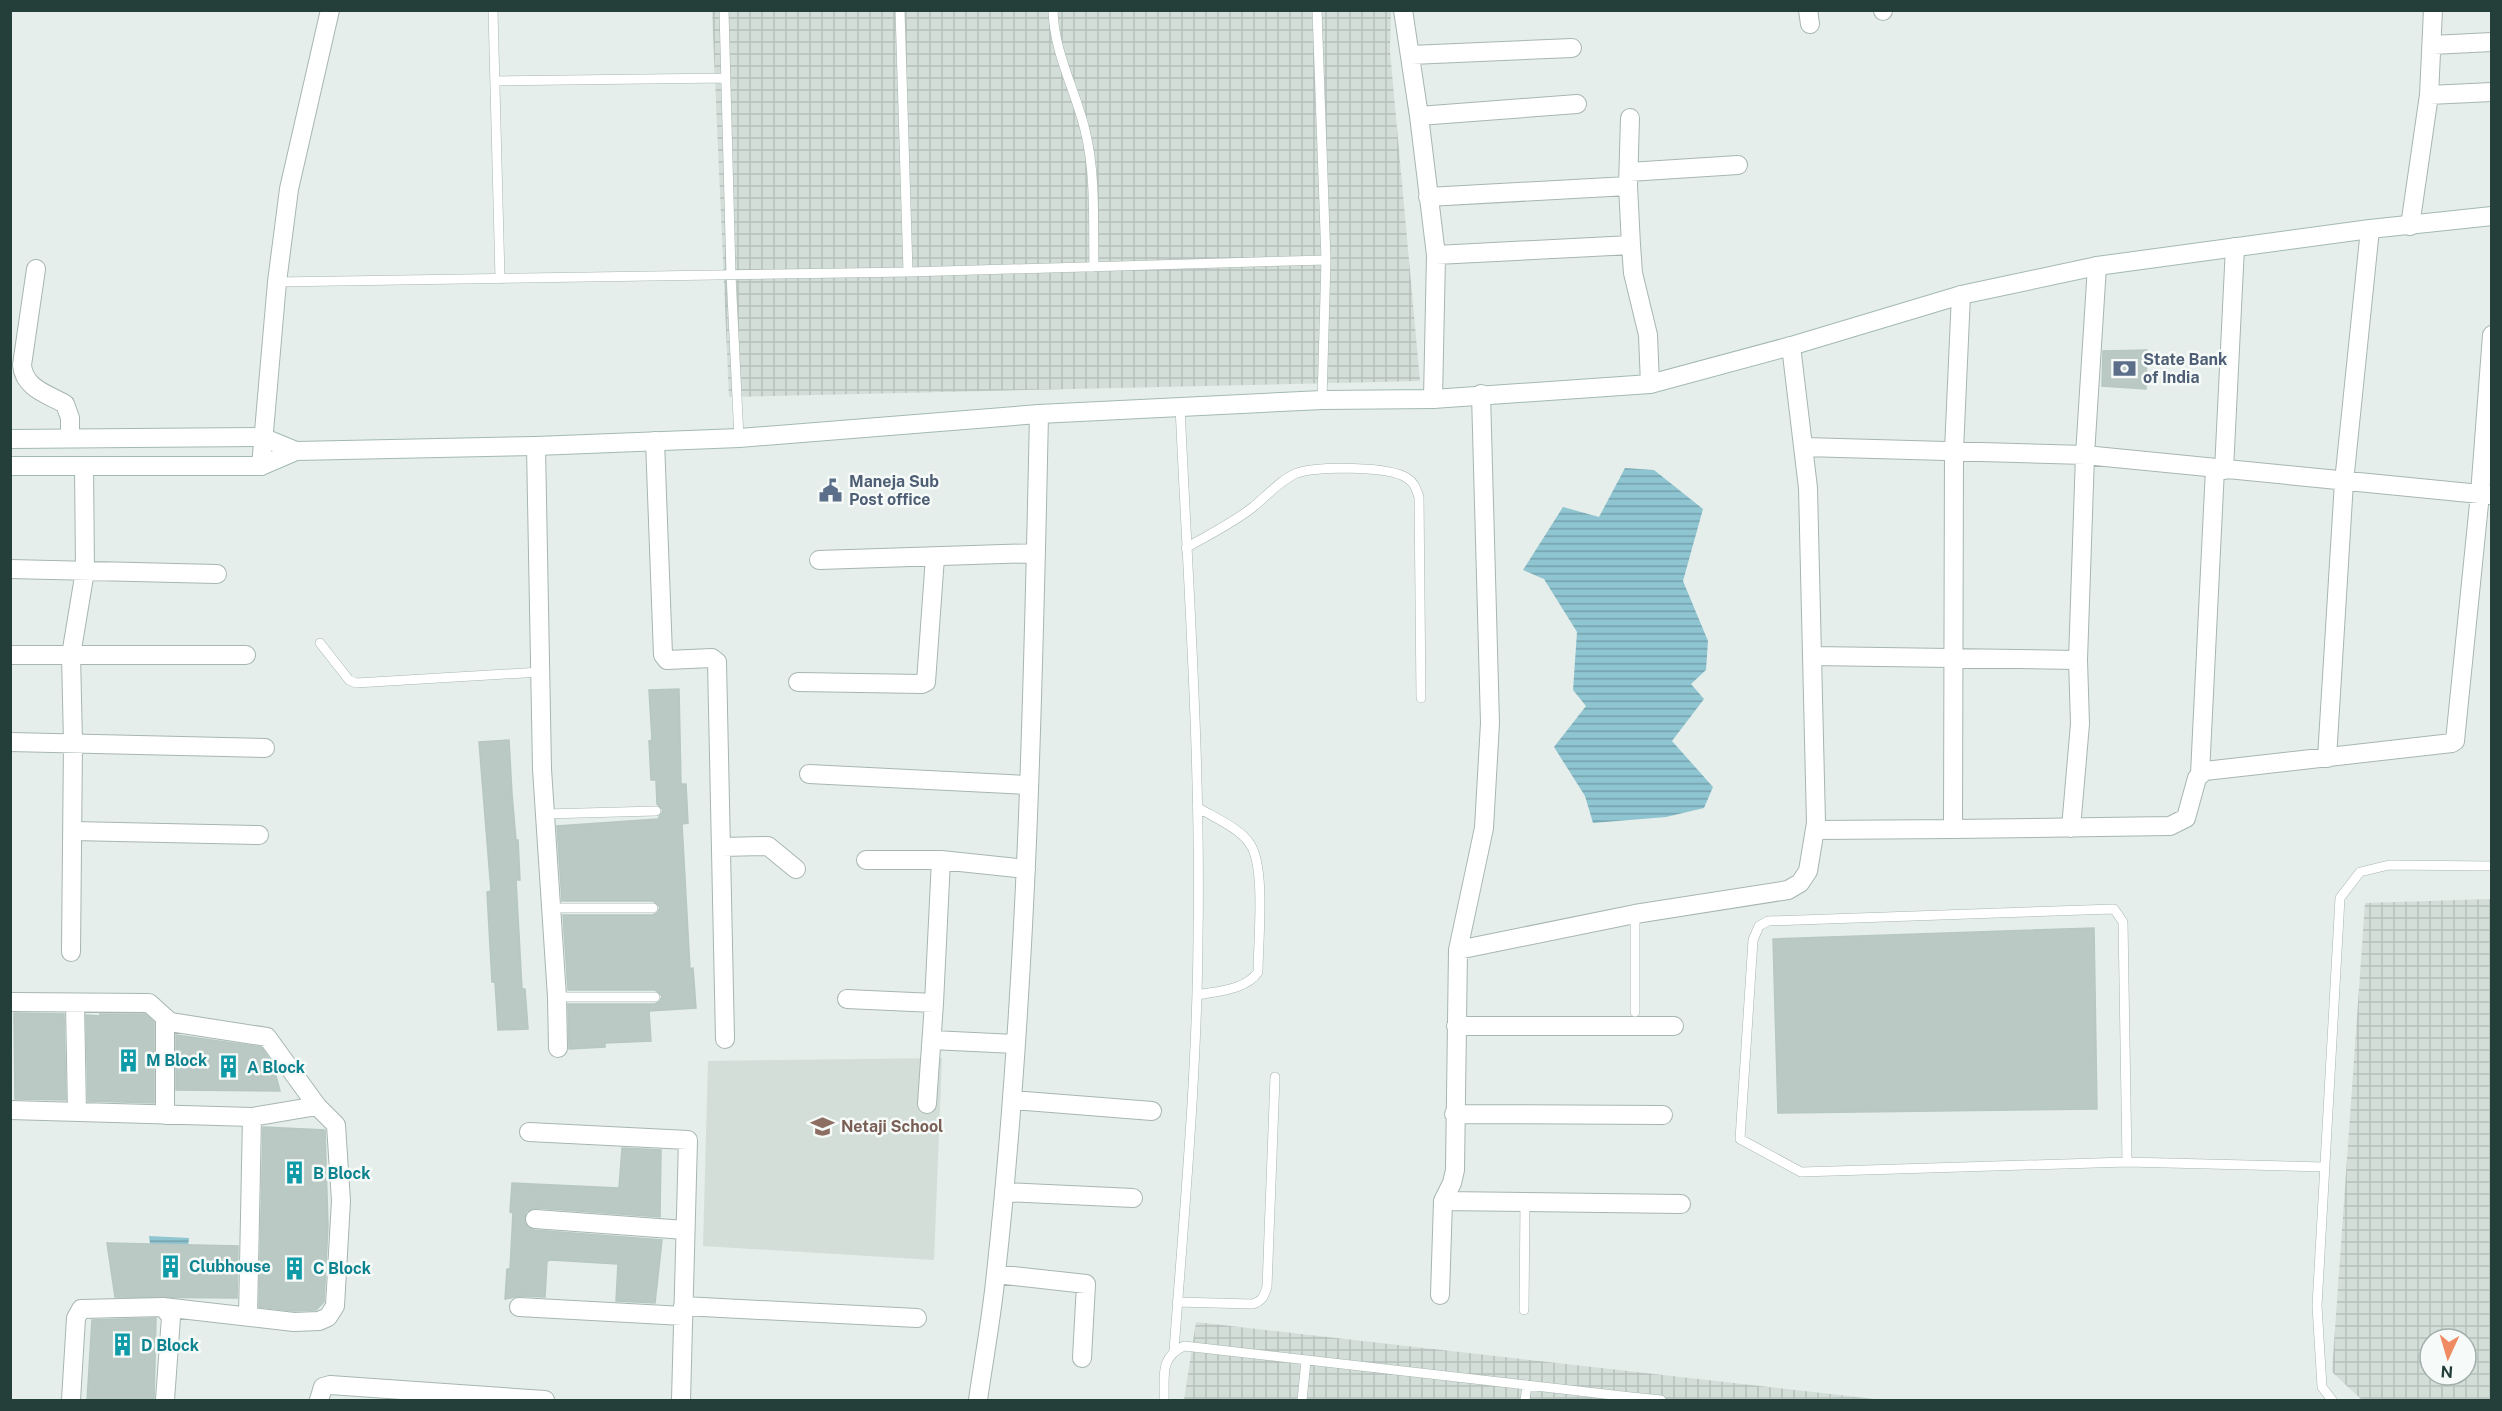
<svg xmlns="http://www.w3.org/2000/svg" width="2502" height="1411" font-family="'Public Sans',sans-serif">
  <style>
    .built { fill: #d3ded9 }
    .industrial { fill: url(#industrial-grid); fill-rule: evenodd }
    .water { fill: url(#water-rules) }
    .building { fill: #bac9c3; stroke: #b7c7c1; stroke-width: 1.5 }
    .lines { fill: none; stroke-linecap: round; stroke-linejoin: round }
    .lane-casing { stroke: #a7b6b1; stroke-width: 10 }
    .street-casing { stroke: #a7b6b1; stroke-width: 20 }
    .secondary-casing { stroke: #a3b9b3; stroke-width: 20 }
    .lane { stroke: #fff; stroke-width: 9 }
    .street { stroke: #fff; stroke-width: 18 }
    .secondary { stroke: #fff; stroke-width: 18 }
    .labels { text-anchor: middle; stroke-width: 5; stroke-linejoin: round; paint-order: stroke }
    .service-label { font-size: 16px; font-weight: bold; fill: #4e5e75; stroke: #f6faf8; text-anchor: start }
    .culture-label { font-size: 16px; font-weight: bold; fill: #0d838f; stroke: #f6faf8; text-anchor: start }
    .education-label { font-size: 16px; font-weight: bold; fill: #785e54; stroke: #f6faf8; text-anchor: start }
  </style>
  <defs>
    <pattern id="industrial-grid" width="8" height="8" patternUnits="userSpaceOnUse" patternTransform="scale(1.5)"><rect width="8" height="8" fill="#d3ded9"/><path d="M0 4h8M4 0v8" fill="none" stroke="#b5c0bb"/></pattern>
    <pattern id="water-rules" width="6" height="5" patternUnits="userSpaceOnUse" patternTransform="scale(1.5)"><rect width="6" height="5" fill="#8fc4d1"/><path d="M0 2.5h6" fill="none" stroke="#75a1ab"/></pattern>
  </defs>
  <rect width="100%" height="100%" fill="#e5eeea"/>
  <!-- built -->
  <path class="built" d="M942 1058 934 1260 703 1246 708 1061Z"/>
  <!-- industrial -->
  <path class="industrial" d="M712 11H1391L1390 51 1420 381 729 397Z
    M2491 899V1400H2362L2332 1372 2365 903ZM2430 1339H2466V1375H2430Z
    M1196 1322 1883 1400H1184Z"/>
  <!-- water -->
  <path class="water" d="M1625 468 1654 470 1703 509 1683 581 1708 641 1706 670 1691 684 1704 699 1672 741 1713 787 1704 808 1666 817 1593 823 1585 796 1554 747 1586 706 1573 690 1577 632 1544 579 1523 570 1563 507 1599 517Z
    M149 1236 189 1238 188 1247 152 1258Z"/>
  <!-- building -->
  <path class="building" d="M2147 350 2146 389 2102 386 2103 351Z
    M679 689 681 784H686L688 823 682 824 690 969 693 968 696 1008 649 1011 651 1041 605 1043V1047L569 1049 568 1004H655L660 1001 662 996 655 990H568L563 915H653L658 912 660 907 653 901H562L557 826 658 819 663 810 657 804 656 780H651L649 741 652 740 649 690Z
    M509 740 512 794 516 840H518L520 880H516L522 989H525L528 1029 498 1030 495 982H492L487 892 491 891 479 742Z
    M2094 928 2097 1109 1778 1113 1773 939Z
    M14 1013 64 1014 66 1100 15 1099Z
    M100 1014H145L154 1022V1103L88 1101 86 1015 100 1016Z
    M176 1035 261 1047 273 1064 280 1091 176 1090Z
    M263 1127 325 1130 328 1226 324 1302 316 1310 294 1311 259 1307Z
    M622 1148 661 1150 660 1217 536 1208 526 1212 525 1223 534 1230 662 1240 655 1303 616 1301 618 1264 551 1260 547 1261 545 1297 520 1296 505 1299 507 1269H510L513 1213 510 1212 512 1183 619 1188Z
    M107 1243 238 1246 237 1298 115 1297Z
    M156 1318 154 1401H87L92 1320Z"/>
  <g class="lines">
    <defs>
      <path id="lane" d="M493 10 500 279
        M724 10 731 275 739 438
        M900 10 908 272 1326 260
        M1053 10C1054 53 1075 89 1085 130 1096 174 1093 222 1094 267
        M1317 10 1326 260 1322 400
        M495 81 726 78
        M277 282 908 272
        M1186 548C1208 535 1233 523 1253 507 1267 496 1280 480 1297 473 1318 466 1389 466 1407 478 1415 483 1416 489 1419 497L1421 698
        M320 643 349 680 356 683 540 672
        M545 814 656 811
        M551 908H653
        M1197 995C1217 991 1246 990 1258 972 1258 942 1266 867 1250 844 1240 828 1213 817 1197 807
        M557 997H655
        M1635 1012V914
        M2127 1162 2123 922 2114 909 1768 921 1759 926 1753 940 1740 1139 1801 1172 2127 1162 2324 1167
        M1177 1302 1252 1304C1262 1302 1264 1296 1267 1287L1275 1077
        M1524 1310 1525 1202
        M1174 1351C1184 1214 1197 1076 1198 939 1201 761 1188 583 1180 406
        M1164 1400C1165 1376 1159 1358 1184 1346L1631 1397
        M1302 1400 1306 1361
        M1525 1400 1527 1385
        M1631 1400V1397L1661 1400
        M2332 1400 2322 1387 2317 1306 2340 898 2360 872 2389 865 2492 866"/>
      <path id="street" d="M1403 10 1419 116 1436 255 1433 399
        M1808 10 1810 24
        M1883 10V11
        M2432 45 2492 42
        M1411 55 1572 48
        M2429 95 2492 92
        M1419 116 1577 104
        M1630 118 1628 186 1631 245 1633 273 1648 335 1650 384
        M1629 172 1738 165
        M1428 197 1628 186
        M2410 226 2429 95 2433 10
        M1436 255 1631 245
        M36 269 22 365C24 388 47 394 65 404L70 418V438
        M1481 394 1490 723 1484 828 1458 950 1635 914 1788 890 1800 883 1808 871 1816 823 1808 488 1791 346
        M655 441 663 655 667 660 712 658 717 662 725 1039
        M536 446 542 769 557 997 558 1048
        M1804 447 2085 455 2490 495
        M261 466 277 282 289 189 330 10
        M2224 470 2235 247
        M819 560 1036 553
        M10 569 217 574
        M10 655H246
        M1814 656 2078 660 2085 455 2097 266
        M798 682 922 684 926 682 935 557
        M10 742 265 748
        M2327 758 2344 482 2370 229
        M809 774 1028 785
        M2200 774 2215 469
        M2071 828 2080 724 2078 660
        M1953 829 2170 826 2186 818 2197 778 2205 771 2452 743 2455 741 2480 494 2492 335
        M1815 830 1953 829 1954 450 1961 295
        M73 831 259 835
        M721 847 768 846 796 869
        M866 860H941L1026 869
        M71 952 73 742 71 655 85 571 84 466
        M847 999 934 1003 941 860
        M10 1002 149 1003 170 1022 267 1037 317 1106 336 1125 341 1201 335 1306 328 1317 319 1321 294 1322 163 1307 171 1317 165 1400
        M75 1003 77 1112
        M1456 1026H1674
        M932 1040 1015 1044
        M1012 1100 1152 1111
        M927 1104 934 1003
        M10 1110 252 1117
        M1454 1114 1663 1115
        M165 1115V1018
        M529 1132 688 1140 681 1400
        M1004 1192 1133 1198
        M1443 1201 1681 1204
        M535 1219 685 1230
        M996 1274 1086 1284 1082 1358
        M1440 1295 1443 1201 1452 1183 1455 1170 1458 950
        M683 1306 917 1318
        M519 1307 683 1316
        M248 1316 252 1117 317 1106
        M71 1400 76 1318 81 1309 163 1307
        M319 1400 323 1387 330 1385 545 1400
        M978 1400C984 1358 992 1315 996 1273 1027 989 1033 699 1039 414"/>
      <path id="secondary" d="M10 439 262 437 296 451 536 446 739 438 1039 414 1322 400 1433 399 1650 384 1791 346 1961 295 2097 266 2370 229 2492 216
        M10 466H261L296 451"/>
    </defs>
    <!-- lane casing -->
    <use href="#lane" class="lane-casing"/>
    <!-- street casing -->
    <use href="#street" class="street-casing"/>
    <!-- secondary casing -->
    <use href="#secondary" class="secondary-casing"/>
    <!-- lane -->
    <use href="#lane" class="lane"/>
    <!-- street -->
    <use href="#street" class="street"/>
    <!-- secondary -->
    <use href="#secondary" class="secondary"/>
  </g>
  <!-- icons -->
  <defs>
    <symbol id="bank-bare" viewBox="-9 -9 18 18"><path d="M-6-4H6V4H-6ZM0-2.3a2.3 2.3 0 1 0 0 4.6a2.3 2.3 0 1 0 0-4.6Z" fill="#5c6f8a" stroke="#f6faf8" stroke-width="2.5" paint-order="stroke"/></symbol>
    <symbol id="civic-bare" viewBox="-9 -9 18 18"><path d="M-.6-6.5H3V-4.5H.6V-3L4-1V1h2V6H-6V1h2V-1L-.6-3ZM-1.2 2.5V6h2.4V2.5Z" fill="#5c6f8a" stroke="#f6faf8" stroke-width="2.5" paint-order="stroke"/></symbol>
    <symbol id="building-bare" viewBox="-9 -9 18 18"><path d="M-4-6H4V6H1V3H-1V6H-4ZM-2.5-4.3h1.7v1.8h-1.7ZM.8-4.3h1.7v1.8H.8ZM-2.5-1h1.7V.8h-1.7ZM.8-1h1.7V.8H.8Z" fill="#0f9aa8" stroke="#f6faf8" stroke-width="2.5" paint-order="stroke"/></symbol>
    <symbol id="school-bare" viewBox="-9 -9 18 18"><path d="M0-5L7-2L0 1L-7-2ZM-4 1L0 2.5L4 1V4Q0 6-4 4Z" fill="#8d6e63" stroke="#f6faf8" stroke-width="2.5" paint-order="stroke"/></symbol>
  </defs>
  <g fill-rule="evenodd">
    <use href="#bank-bare" x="2108" y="352" width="33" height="33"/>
    <use href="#civic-bare" x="814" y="474" width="33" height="33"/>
    <use href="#building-bare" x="112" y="1044" width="33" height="33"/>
    <use href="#building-bare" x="212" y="1050" width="33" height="33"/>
    <use href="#school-bare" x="806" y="1110" width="33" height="33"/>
    <use href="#building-bare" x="278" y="1156" width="33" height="33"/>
    <use href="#building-bare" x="154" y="1250" width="33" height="33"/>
    <use href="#building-bare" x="278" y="1252" width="33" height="33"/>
    <use href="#building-bare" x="106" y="1328" width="33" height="33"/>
  </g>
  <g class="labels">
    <!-- service labels -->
    <g class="service-label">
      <text x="2143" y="365">State Bank<tspan x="2143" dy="18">of India</tspan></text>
      <text x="849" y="487">Maneja Sub<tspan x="849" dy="18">Post office</tspan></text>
    </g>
    <!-- culture labels -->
    <g class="culture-label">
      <text x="146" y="1066">M Block</text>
      <text x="247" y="1073">A Block</text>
      <text x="313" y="1179">B Block</text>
      <text x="189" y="1272">Clubhouse</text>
      <text x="313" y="1274">C Block</text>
      <text x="141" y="1351">D Block</text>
    </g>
    <!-- education labels -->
    <g class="education-label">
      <text x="841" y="1132">Netaji School</text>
    </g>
  </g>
  <!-- border -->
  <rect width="2502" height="1411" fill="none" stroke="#243f39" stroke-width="24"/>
  <!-- north arrow -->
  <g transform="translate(2448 1357) rotate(184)"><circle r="28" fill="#f6faf8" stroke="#a2afac" stroke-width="1.5"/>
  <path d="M0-4.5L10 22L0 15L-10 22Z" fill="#ef8b62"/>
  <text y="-9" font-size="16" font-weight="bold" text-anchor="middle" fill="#243f39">N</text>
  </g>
</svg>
